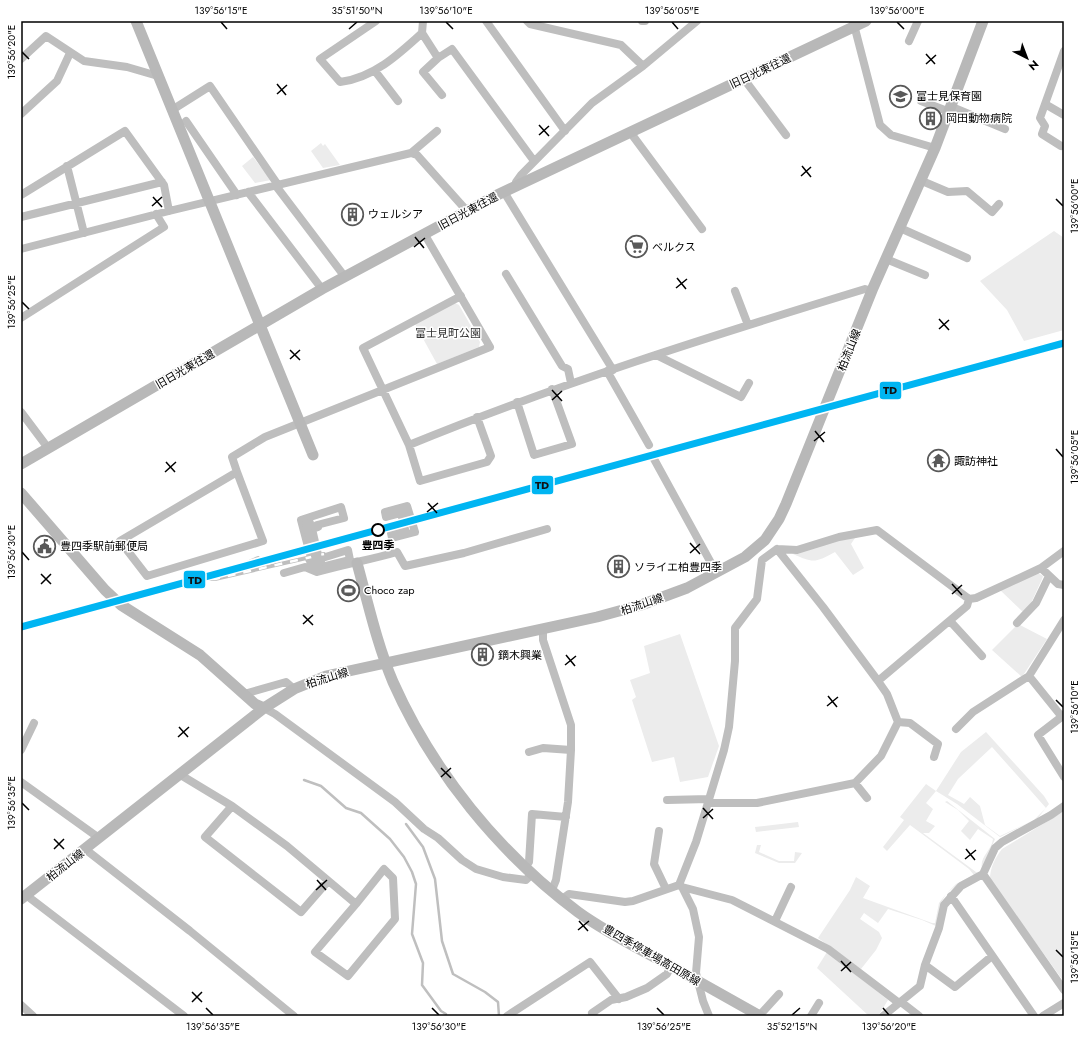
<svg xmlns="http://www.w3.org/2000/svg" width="1085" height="1037" font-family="Jost,'Noto Sans JP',sans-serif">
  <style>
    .green { fill: #ececec; fill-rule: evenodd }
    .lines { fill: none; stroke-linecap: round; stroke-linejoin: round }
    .stream { stroke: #bfbfbf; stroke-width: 2.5 }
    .street { stroke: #bebebe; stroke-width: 8 }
    .secondary { stroke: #b8b8b8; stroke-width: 11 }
    .rail-casing { stroke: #bebebe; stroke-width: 4 }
    .rail { stroke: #fff; stroke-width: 2.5; stroke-dasharray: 8; stroke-linecap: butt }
    .street-bridge { stroke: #bebebe; stroke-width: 8 }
    .rail-1-casing { stroke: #fff; stroke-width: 10 }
    .rail-1 { stroke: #00b5f2; stroke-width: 7 }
    .ticks { fill: none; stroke: #000; stroke-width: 1.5 }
    .stop-dot { fill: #fff; stroke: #000; stroke-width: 2 }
    .labels { text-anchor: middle; stroke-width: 3; stroke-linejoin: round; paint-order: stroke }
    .street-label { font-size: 11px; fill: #000; stroke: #fff }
    .poi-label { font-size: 11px; fill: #000; stroke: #fff; text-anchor: start }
    .park-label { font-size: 11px; fill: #333; stroke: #fff }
    .stop-label { font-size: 11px; font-weight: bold; fill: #000; stroke: #fff }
    .line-badge { stroke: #fff; stroke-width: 1.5 }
    .pale-badge-label { font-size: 11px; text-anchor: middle; font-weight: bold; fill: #111 }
    .neatline { fill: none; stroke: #000; stroke-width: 1.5 }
    .ticks-label { font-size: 10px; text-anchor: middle; fill: #000 }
  </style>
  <rect width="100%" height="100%" fill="#fff"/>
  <!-- green -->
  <path class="green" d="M321 143 323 146 325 144 340 165 323 168 311 151Z
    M253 157 271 180 255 183 242 166Z
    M1054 231 1064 238V330L1024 341 1007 310 980 281Z
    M455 303 459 305 480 342 479 347 437 364 415 324Z
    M838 535 855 538 851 544 864 568 853 575 835 552C815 563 813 563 793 554Z
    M1038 573 1043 576 1042 579 1032 601 1024 613 1000 590Z
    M1018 624 1047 639 1022 677 992 650Z
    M680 634 719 746 708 777 680 782 674 757 652 762 632 700 636 697 630 680 650 673 644 646Z
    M986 732 1044 796 1049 804 1038 818 1000 837 957 804 936 791 926 803 933 809 926 821 935 826 929 833H923L976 872 979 873 958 884 947 893 956 884 974 875 969 869 910 825 887 851 883 847 904 820 900 817 926 784 936 791 961 752ZM992 747 1046 808 1034 820 1000 836 985 825 980 806 970 797 964 804 948 795 958 779Z
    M947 801 995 839 982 869C979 857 992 850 993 839L978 829 970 840 961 831 969 821 958 810 945 802Z
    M1064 811V982L990 879C990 868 995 858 1002 849Z
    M798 822 799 827 756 832 755 827Z
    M757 845H761L759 852 779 861H794L795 852 802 853 795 863H779L755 853Z
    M856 877 870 886 863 898 932 923H935L939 903 946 894 940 904 936 926 922 920 888 909 878 923 864 913 860 919 879 932 882 938 876 950 861 969 818 938 850 890Z
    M827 952 888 1000 878 1016H869L817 968Z"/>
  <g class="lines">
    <!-- stream -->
    <path class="stream" d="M304 780 321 786 346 808 361 813 390 839 404 857 412 872 416 884 412 934 423 963 422 985 441 1011 446 1014
      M406 824 423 847 435 879 442 941 453 974 485 992 498 1002 499 1016"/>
    <!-- street -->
    <path class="street" d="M376 21 320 59 340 82C373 78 398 55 422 33L423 21
      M486 21 565 131
      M527 21 530 24 621 45 643 66
      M642 21H645
      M853 21 880 125 891 135 935 148
      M422 33 438 58 423 72 442 95
      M909 41 918 21
      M1064 51 1045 104 1064 115
      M438 58 452 49 534 161
      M21 59 46 36 84 61 127 67 158 76
      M375 71 398 101
      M744 79 786 135
      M921 101 950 112
      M1045 104 1040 118 1045 126 1042 134 1061 146
      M952 107 1005 129
      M172 110 210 86 278 185
      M21 114 57 81 70 53
      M186 121 237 195
      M630 132 702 229
      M411 153 437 131
      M67 166 84 233
      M922 181 948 192 967 191 992 212 999 204
      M518 185 516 182 521 175 592 103 643 66 697 21
      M276 186 345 277
      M248 192 322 289
      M504 192 613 370
      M21 195 125 131 164 185 169 211
      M21 217 162 182
      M900 228 967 258
      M21 249 169 211 411 153 417 155 467 211
      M886 259 925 275
      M506 274 562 366 568 369 571 383
      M735 291 748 325
      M461 296 363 348 409 445C558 384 711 336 865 289L872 291
      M21 318 164 227 156 214
      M656 355 741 397 749 383
      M607 371 649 445
      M517 402 534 455 572 444 552 389
      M21 412 48 448
      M409 445 420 481 487 462 491 456 477 417
      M654 459 716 572
      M237 472 263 541 147 576 120 541 237 472 232 457 265 437 490 347 425 235
      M407 506 415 532 392 538 391 533 405 529 401 513 386 517 385 512Z
      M341 507 344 518 317 525 318 527 312 529 319 559 348 550 350 560 314 569 309 559 311 558 301 520Z
      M1041 568 1058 584 1064 585
      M284 573 305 567 317 572C344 564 370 560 397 552L405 566 464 553 547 529
      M950 621 982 656
      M1017 623 1036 603 1049 576
      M543 629V640L571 725V750L568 802 556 880 552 890
      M878 681 967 606 969 599
      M244 694 286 682 294 689
      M264 708 275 714 395 802 424 829 438 838 462 860 476 869 503 877 526 880 532 874
      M1064 715 1038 735 1064 777
      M1062 717 1029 676 1064 620
      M898 722 910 723 938 744 934 757
      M956 729 973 712 1029 676
      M21 750 34 723
      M529 752 543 748 571 750
      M179 774 232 806 287 846 356 904 315 952 348 976 395 919 393 878 384 869 356 904
      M21 782 99 838
      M855 783 867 798
      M667 800 709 799
      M709 803H757L855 783 881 756 898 722 887 694 878 681 823 607 777 549
      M232 806 205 837 301 912 328 881
      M1064 806 1051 815 1002 842 995 848 983 874 1064 990
      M659 831 654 864 666 889
      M85 849 190 931 294 1016
      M525 867 529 862 532 814 566 817
      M682 887 732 900 828 949 899 1003
      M26 895 184 1016
      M951 896 1034 1016
      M562 899 569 894 625 902 633 901 679 885
      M775 921 791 887
      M925 965 955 987 992 956
      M901 1002 919 1016
      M21 1005 33 1016
      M507 1016 590 962 619 999
      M594 1016 592 1013 611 1000 626 997 647 988 667 974 671 966
      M709 1016 703 1001 696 973 699 937 693 909 682 887 679 885 696 842 724 750 729 727 735 661V628L757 599 762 560 777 549 797 550 839 537 877 530 969 599 976 598 1041 568 1064 551
      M759 1016 779 994
      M811 1016 819 1003
      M883 1016 920 986 925 965 939 928 944 905 961 886 983 874
      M1043 1016 1064 1003"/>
    <!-- secondary -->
    <path class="secondary" d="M136 21 313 455
      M21 464 322 289 495 196 866 21
      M21 493 105 590 121 605 200 655 255 704 264 708
      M357 563C368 603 377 644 393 682 433 772 499 853 578 912 607 933 640 949 671 966 701 983 730 999 760 1016
      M21 899 264 708 294 689 326 676 597 617 641 605 687 588 745 557 765 540 779 519 786 504 873 288 935 148 983 21"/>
    <defs>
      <path id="rail" d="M231 570 258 558
        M196 579H215L324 554"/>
    </defs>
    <!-- rail casing -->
    <use href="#rail" class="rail-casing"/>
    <!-- rail -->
    <use href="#rail" class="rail"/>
    <!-- street-bridge -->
    <path class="street-bridge" d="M310 523 306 524 317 563 321 562"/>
    <defs>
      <path id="rail-1" d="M21 627 1064 343"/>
    </defs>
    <!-- rail-1 casing -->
    <use href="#rail-1" class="rail-1-casing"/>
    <!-- rail-1 -->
    <use href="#rail-1" class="rail-1"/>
  </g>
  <!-- ticks -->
  <path class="ticks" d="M221 22 227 29M446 22 453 29M672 22 678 29M897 22 904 29M349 29 357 22M22 52 29 59M926 54 935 64M926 64 936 55M277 84 286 95M277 94 287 85M539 125 549 136M539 135 549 126M802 166 811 177M801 176 811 167M153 197 162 207M1056 199 1063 206M152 206 162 197M415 237 424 248M414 247 425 238M677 278 686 289M676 288 687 279M22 302 29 309M939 319 949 330M939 329 949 320M290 350 300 360M290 359 300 350M552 390 562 401M552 400 562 391M815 431 824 442M814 441 825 432M1056 449 1063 457M166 462 175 472M165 472 176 462M428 503 437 513M427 512 438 503M690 543 700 554M22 552 29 560M690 553 700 544M41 574 51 584M41 584 51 574M952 584 962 595M952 594 962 585M303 615 313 625M303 624 313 615M566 655 575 666M565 665 576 656M828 696 837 707M1056 700 1063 707M827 706 838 697M179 727 188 737M178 737 189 727M441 768 451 778M441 777 451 768M22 803 29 810M703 808 713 819M703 818 713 809M54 839 64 849M54 849 64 839M966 849 975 860M965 859 976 850M317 880 326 890M316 890 327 880M579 921 588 931M578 930 589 921M1056 950 1063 957M841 961 851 972M841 971 851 962M192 992 202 1002M192 1002 202 992M206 1008 213 1015M432 1008 439 1015M657 1008 664 1015M883 1008 889 1015M792 1015 800 1008"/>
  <!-- icons -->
  <defs>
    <symbol id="school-ring" viewBox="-11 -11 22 22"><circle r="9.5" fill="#fff" stroke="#595959" stroke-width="1.5"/><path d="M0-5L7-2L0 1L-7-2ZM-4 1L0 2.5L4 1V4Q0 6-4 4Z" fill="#595959"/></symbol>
    <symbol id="building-ring" viewBox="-11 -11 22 22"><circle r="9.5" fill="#fff" stroke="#595959" stroke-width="1.5"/><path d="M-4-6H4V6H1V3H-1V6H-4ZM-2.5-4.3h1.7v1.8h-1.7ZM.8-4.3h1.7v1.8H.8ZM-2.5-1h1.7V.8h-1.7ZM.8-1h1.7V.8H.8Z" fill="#595959"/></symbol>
    <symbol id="supermarket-ring" viewBox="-11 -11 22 22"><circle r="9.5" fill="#fff" stroke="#595959" stroke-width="1.5"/><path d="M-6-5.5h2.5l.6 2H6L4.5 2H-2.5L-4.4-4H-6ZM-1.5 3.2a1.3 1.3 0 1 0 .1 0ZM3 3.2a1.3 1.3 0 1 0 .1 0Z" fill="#595959"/></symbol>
    <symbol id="temple-ring" viewBox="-11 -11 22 22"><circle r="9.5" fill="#fff" stroke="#595959" stroke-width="1.5"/><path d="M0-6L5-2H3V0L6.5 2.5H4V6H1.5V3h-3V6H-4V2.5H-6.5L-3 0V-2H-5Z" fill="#595959"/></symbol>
    <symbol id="civic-ring" viewBox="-11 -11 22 22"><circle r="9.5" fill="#fff" stroke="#595959" stroke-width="1.5"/><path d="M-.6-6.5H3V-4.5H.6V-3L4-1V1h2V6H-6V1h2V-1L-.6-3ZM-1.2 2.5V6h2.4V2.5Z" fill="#595959"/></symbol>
    <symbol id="stadium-ring" viewBox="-11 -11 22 22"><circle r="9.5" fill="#fff" stroke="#595959" stroke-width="1.5"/><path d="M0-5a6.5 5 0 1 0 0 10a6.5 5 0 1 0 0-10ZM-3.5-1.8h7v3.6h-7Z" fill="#595959"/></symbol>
  </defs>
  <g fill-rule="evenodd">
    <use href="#school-ring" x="888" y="84" width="25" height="25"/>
    <use href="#building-ring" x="918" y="106" width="25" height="25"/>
    <use href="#building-ring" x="340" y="202" width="25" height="25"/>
    <use href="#supermarket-ring" x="624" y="234" width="25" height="25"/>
    <use href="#temple-ring" x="926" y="448" width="25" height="25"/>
    <use href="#civic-ring" x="32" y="534" width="25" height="25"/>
    <use href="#building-ring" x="606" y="554" width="25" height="25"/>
    <use href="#stadium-ring" x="336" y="578" width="25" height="25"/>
    <use href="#building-ring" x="470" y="642" width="25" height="25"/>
  </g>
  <!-- markers -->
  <circle class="stop-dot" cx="378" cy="530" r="6"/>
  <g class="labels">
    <!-- street labels -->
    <g class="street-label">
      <text transform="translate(760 71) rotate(-25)" y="4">旧日光東往還</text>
      <text transform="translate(468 211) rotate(-28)" y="4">旧日光東往還</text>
      <text transform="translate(849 350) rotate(-68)" y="4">柏流山線</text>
      <text transform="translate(185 369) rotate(-30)" y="4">旧日光東往還</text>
      <text transform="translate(642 604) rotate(-19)" y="4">柏流山線</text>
      <text transform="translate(327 678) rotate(-17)" y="4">柏流山線</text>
      <text transform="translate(65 865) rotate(-38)" y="4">柏流山線</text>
      <text transform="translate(652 955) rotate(30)" y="4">豊四季停車場高田原線</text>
    </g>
    <!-- poi labels -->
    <g class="poi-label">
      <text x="916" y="100">富士見保育園</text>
      <text x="946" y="122">岡田動物病院</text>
      <text x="368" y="218">ウェルシア</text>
      <text x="652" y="251">ベルクス</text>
      <text x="954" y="465">諏訪神社</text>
      <text x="60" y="550">豊四季駅前郵便局</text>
      <text x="634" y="571">ソライエ柏豊四季</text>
      <text x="364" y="594">Choco zap</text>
      <text x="498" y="659">鏑木興業</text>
    </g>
    <!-- park labels -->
    <g class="park-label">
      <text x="448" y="337">富士見町公園</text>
    </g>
    <!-- stop labels -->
    <g class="stop-label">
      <text x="378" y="549">豊四季</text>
    </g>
  </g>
  <g class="line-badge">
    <rect x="879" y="381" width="23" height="19" rx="4" fill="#00b5f2"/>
    <rect x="531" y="475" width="23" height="20" rx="4" fill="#00b5f2"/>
    <rect x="183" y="570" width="23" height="19" rx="4" fill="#00b5f2"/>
  </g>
  <g class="pale-badge-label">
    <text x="890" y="394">TD</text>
    <text x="542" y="489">TD</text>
    <text x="195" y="584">TD</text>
  </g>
  <!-- border -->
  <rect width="1085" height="1037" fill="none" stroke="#ffffff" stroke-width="44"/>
  <!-- north arrow -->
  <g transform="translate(1027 58) rotate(138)" stroke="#ffffff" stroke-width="3" paint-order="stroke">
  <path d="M0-3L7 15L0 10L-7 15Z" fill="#000000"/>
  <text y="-6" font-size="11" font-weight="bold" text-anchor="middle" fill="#000000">N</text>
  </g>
  <rect x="22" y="22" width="1041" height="993" class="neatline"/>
  <g class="ticks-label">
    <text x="221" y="14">139°56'15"E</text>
    <text x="357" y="14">35°51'50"N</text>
    <text x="446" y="14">139°56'10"E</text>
    <text x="672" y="14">139°56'05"E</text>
    <text x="897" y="14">139°56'00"E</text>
    <text transform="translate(11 52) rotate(-90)" y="4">139°56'20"E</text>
    <text transform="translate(1074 206) rotate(-90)" y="4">139°56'00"E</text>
    <text transform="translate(11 302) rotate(-90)" y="4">139°56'25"E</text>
    <text transform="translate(1074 457) rotate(-90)" y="4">139°56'05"E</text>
    <text transform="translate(11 552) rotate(-90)" y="4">139°56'30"E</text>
    <text transform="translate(1074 707) rotate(-90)" y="4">139°56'10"E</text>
    <text transform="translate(11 803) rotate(-90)" y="4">139°56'35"E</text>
    <text transform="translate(1074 957) rotate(-90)" y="4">139°56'15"E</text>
    <text x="213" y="1030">139°56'35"E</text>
    <text x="439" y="1030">139°56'30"E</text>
    <text x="664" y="1030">139°56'25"E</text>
    <text x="792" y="1030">35°52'15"N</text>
    <text x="889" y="1030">139°56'20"E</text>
  </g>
</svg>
